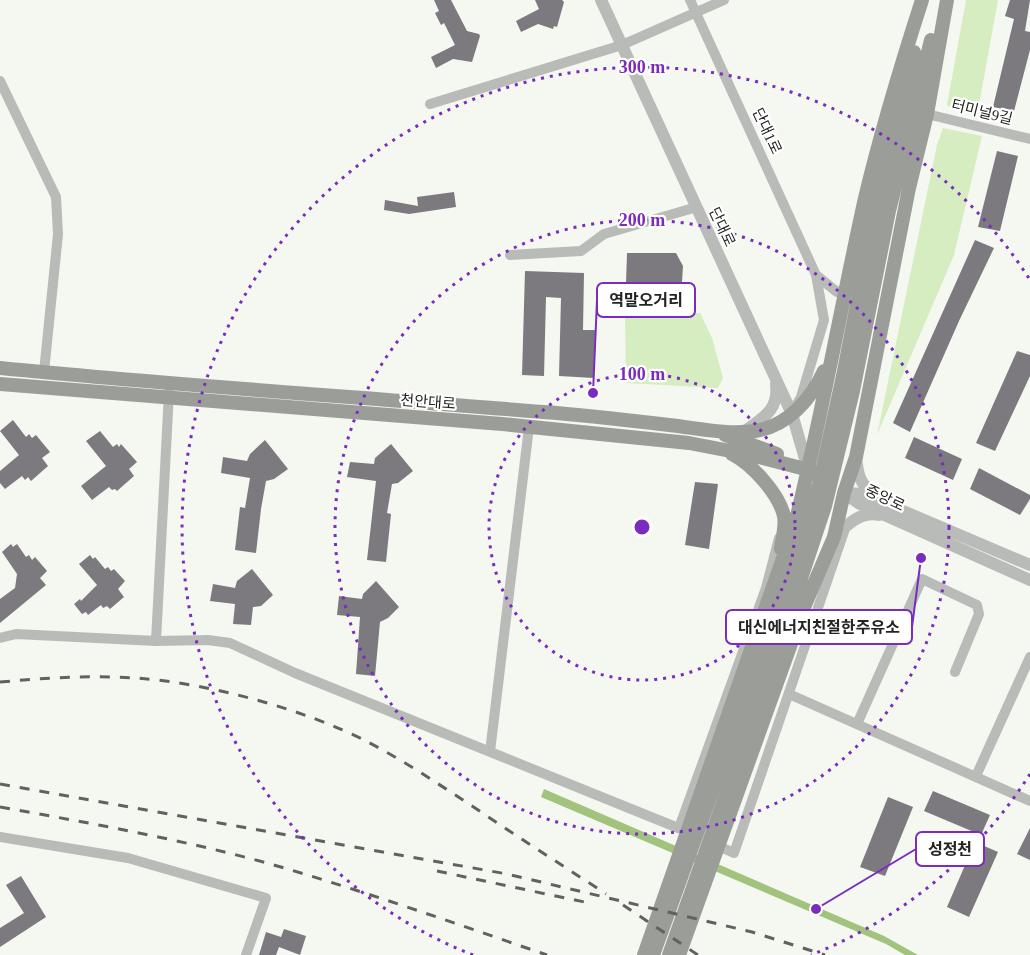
<svg xmlns="http://www.w3.org/2000/svg" width="1030" height="955" font-family="'Times New Roman','Noto Sans KR',serif">
  <style>
    .green { fill: #d6ecc1 }
    .water { fill: #a1c37d }
    .building { fill: #7c797f }
    .lines { fill: none; stroke-linecap: round; stroke-linejoin: round }
    .minor { stroke: #b9bbb8; stroke-width: 10 }
    .tertiary { stroke: #b9bbb8; stroke-width: 12 }
    .secondary { stroke: #9b9d99; stroke-width: 14 }
    .rail { stroke: #61625f; stroke-width: 3; stroke-dasharray: 10 10; stroke-linecap: butt }
    .ring { fill: none; stroke: #7b2cbf; stroke-width: 3; stroke-dasharray: 3 6 }
    .labels { text-anchor: middle; stroke-width: 4.5; stroke-linejoin: round; paint-order: stroke }
    .street-label { font-size: 15px; fill: #242523; stroke: #fff }
    .centre { fill: #7b2cbf; stroke: #fff; stroke-width: 3 }
    .ring-label { font-size: 18px; text-anchor: middle; font-weight: bold; fill: #7b2cbf; stroke: #fff; stroke-width: 4.5; stroke-linejoin: round; paint-order: stroke }
    .leader { fill: none; stroke: #7b2cbf; stroke-width: 2 }
    .callout-dot { fill: #7b2cbf; stroke: #fff; stroke-width: 2 }
    .callout { fill: #fff; stroke: #7b2cbf; stroke-width: 2 }
    .callout-label { font-size: 16px; text-anchor: middle; font-weight: bold; fill: #242523 }
  </style>
  <rect width="100%" height="100%" fill="#f4f8f1"/>
  <!-- green -->
  <path class="green" d="M966 0H998L977 116 954 110 947 105Z
    M943 128 982 136 954 255 877 435 937 145Z
    M654 311 700 313 712 338 723 378 718 388 626 383 625 315Z"/>
  <!-- water -->
  <path class="water" d="M544 789 884 936 918 955H905L886 944 541 797Z"/>
  <!-- building -->
  <path class="building" d="M434 0H451L467 31 479 34 480 36 472 62 453 59 436 68 431 57 455 45 444 23 441 25 435 13 439 11Z
    M535 0H562L564 2 557 27 554 26 553 29 538 24 521 32 516 21 539 9Z
    M1010 0H1030L1025 31 1030 32V50L1014 111 993 107 1014 19 1005 16Z
    M997 151 1018 156 1000 231 978 227Z
    M454 192 456 207 409 214 384 210 385 200 418 206 417 197Z
    M975 240 994 248 959 321 910 432 893 423Z
    M627 253H676L683 266 680 314H625Z
    M525 271 584 273 583 330H595L594 378 559 376 561 298 546 297 544 376 522 375Z
    M1017 351 1030 355V376L995 451 976 443Z
    M13 420 26 437 29 434 32 438 36 435 50 452 42 458 48 466 31 481 28 477 25 480 22 476 5 489 0 483V471L19 455 0 431Z
    M100 431 113 447 117 444 119 447 121 444 137 462 129 469 134 476 117 491 115 489 112 490 109 487 92 500 81 486 106 466 86 441Z
    M914 437 962 459 953 480 905 458Z
    M265 440 288 469 274 479 266 481 261 509 256 553 235 550 240 507 245 508 250 478 221 473 223 457 247 461 250 454Z
    M391 444 413 471 398 483 392 484 387 513 391 514 386 562 367 560 376 481 347 477 350 462 374 464 375 458Z
    M979 468 1030 495V499L1020 515 970 489Z
    M695 482 718 484 709 549 685 545Z
    M11 544 13 547 17 544 26 557 29 555 32 560 35 557 47 571 40 578 46 585 0 623V599L15 588 17 574 2 552Z
    M90 555 93 559 95 557 105 569 108 567 111 571 114 569 125 581 118 589 124 597 110 609 107 606 103 608 101 605 88 615 86 612 82 614 74 604 80 599 81 601 97 585 79 564Z
    M252 569 273 595 261 606 253 607 251 625 233 624 235 604 210 601 213 584 235 588 237 581Z
    M376 581 399 607 388 618 380 622 375 676 356 674 360 617 337 615 339 596 362 599 363 594Z
    M933 791 990 815 981 835 924 811Z
    M888 797 913 807 885 876 860 867Z
    M1030 828V860L1017 854Z
    M975 842 998 852 969 917 947 907Z
    M21 876 46 917 0 947V928L24 913 6 885Z
    M284 929 306 936 300 955 279 947 276 955H259L266 932 281 937Z"/>
  <g class="lines">
    <!-- minor -->
    <path class="minor" d="M690 0 816 275 824 320 801 397 795 407
      M0 81 56 197 58 234 44 372
      M430 104 622 45 724 0
      M927 114 1030 139
      M510 255 581 251 604 234 697 207
      M816 275 837 292 842 291 847 284
      M0 638 16 634 156 641 208 640 230 643 295 673 693 834
      M156 641 169 392
      M789 694 1030 801
      M857 724 922 579 977 605 979 614 955 672
      M490 752 529 427
      M976 776 1030 657
      M683 828H679L766 588 779 538
      M0 837 128 858 266 898 246 955
      M712 843 734 853 846 526"/>
    <!-- tertiary -->
    <path class="tertiary" d="M601 0 792 414 808 469
      M745 431C764 417 779 410 776 384
      M856 457C858 477 860 483 875 496
      M844 493 860 504 1030 580
      M846 493 863 494 1030 565
      M834 537C847 525 860 511 879 515"/>
    <!-- secondary -->
    <path class="secondary" d="M0 368C181 386 362 397 543 412 585 415 627 420 669 425 697 428 727 435 755 431 788 426 811 399 824 371
      M0 384 502 424 689 443 751 455 809 470 815 474
      M725 435 777 454
      M732 454C752 464 779 494 784 516 786 526 782 540 781 549
      M644 955 795 524C822 416 841 306 865 198 881 131 901 65 922 0
      M653 955 786 587 819 485 843 376 872 228 914 52
      M669 955 780 642 825 506 853 391 889 211 931 40
      M679 955 805 605 834 537 844 493 856 457 909 188 927 114 947 0"/>
    <!-- rail -->
    <path class="rail" d="M0 682C45 678 91 675 136 678 208 683 304 709 368 742 408 763 446 789 484 814 524 841 565 867 606 894
      M0 784 507 874 752 932 825 955
      M0 807C90 823 179 839 267 863 361 890 454 923 547 955
      M437 871 589 903
      M623 905 698 955"/>
  </g>
  <!-- distance rings -->
  <g class="ring">
    <circle cx="642" cy="527" r="153"/>
    <circle cx="642" cy="527" r="307"/>
    <path d="M1030 774A460 460 0 0 1 811 955M473 955A460 460 0 1 1 1030 280"/>
  </g>
  <g class="labels">
    <!-- street labels -->
    <g class="street-label">
      <text transform="translate(982 112) rotate(14)" y="5">터미널9길</text>
      <text transform="translate(767 131) rotate(65)" y="5">단대1로</text>
      <text transform="translate(722 227) rotate(65)" y="5">단대로</text>
      <text transform="translate(428 402) rotate(4)" y="5">천안대로</text>
      <text transform="translate(885 498) rotate(25)" y="5">중앙로</text>
    </g>
  </g>
  <circle cx="642" cy="527" r="9" class="centre"/>
  <g class="ring-label">
    <text x="642" y="73">300 m</text>
    <text x="642" y="226">200 m</text>
    <text x="642" y="380">100 m</text>
  </g>
  <!-- callouts -->
  <path class="leader" d="M593 393L597 300M921 558L912 627M816 909L916 849"/>
  <g class="callout-dot">
    <circle cx="593" cy="393" r="6"/>
    <circle cx="921" cy="558" r="6"/>
    <circle cx="816" cy="909" r="6"/>
  </g>
  <g class="callout">
    <rect x="597" y="283" width="98" height="34" rx="6"/>
    <rect x="726" y="610" width="186" height="34" rx="6"/>
    <rect x="916" y="832" width="68" height="34" rx="6"/>
  </g>
  <g class="callout-label">
    <text x="646" y="306">역말오거리</text>
    <text x="819" y="633">대신에너지친절한주유소</text>
    <text x="950" y="855">성정천</text>
  </g>
</svg>
